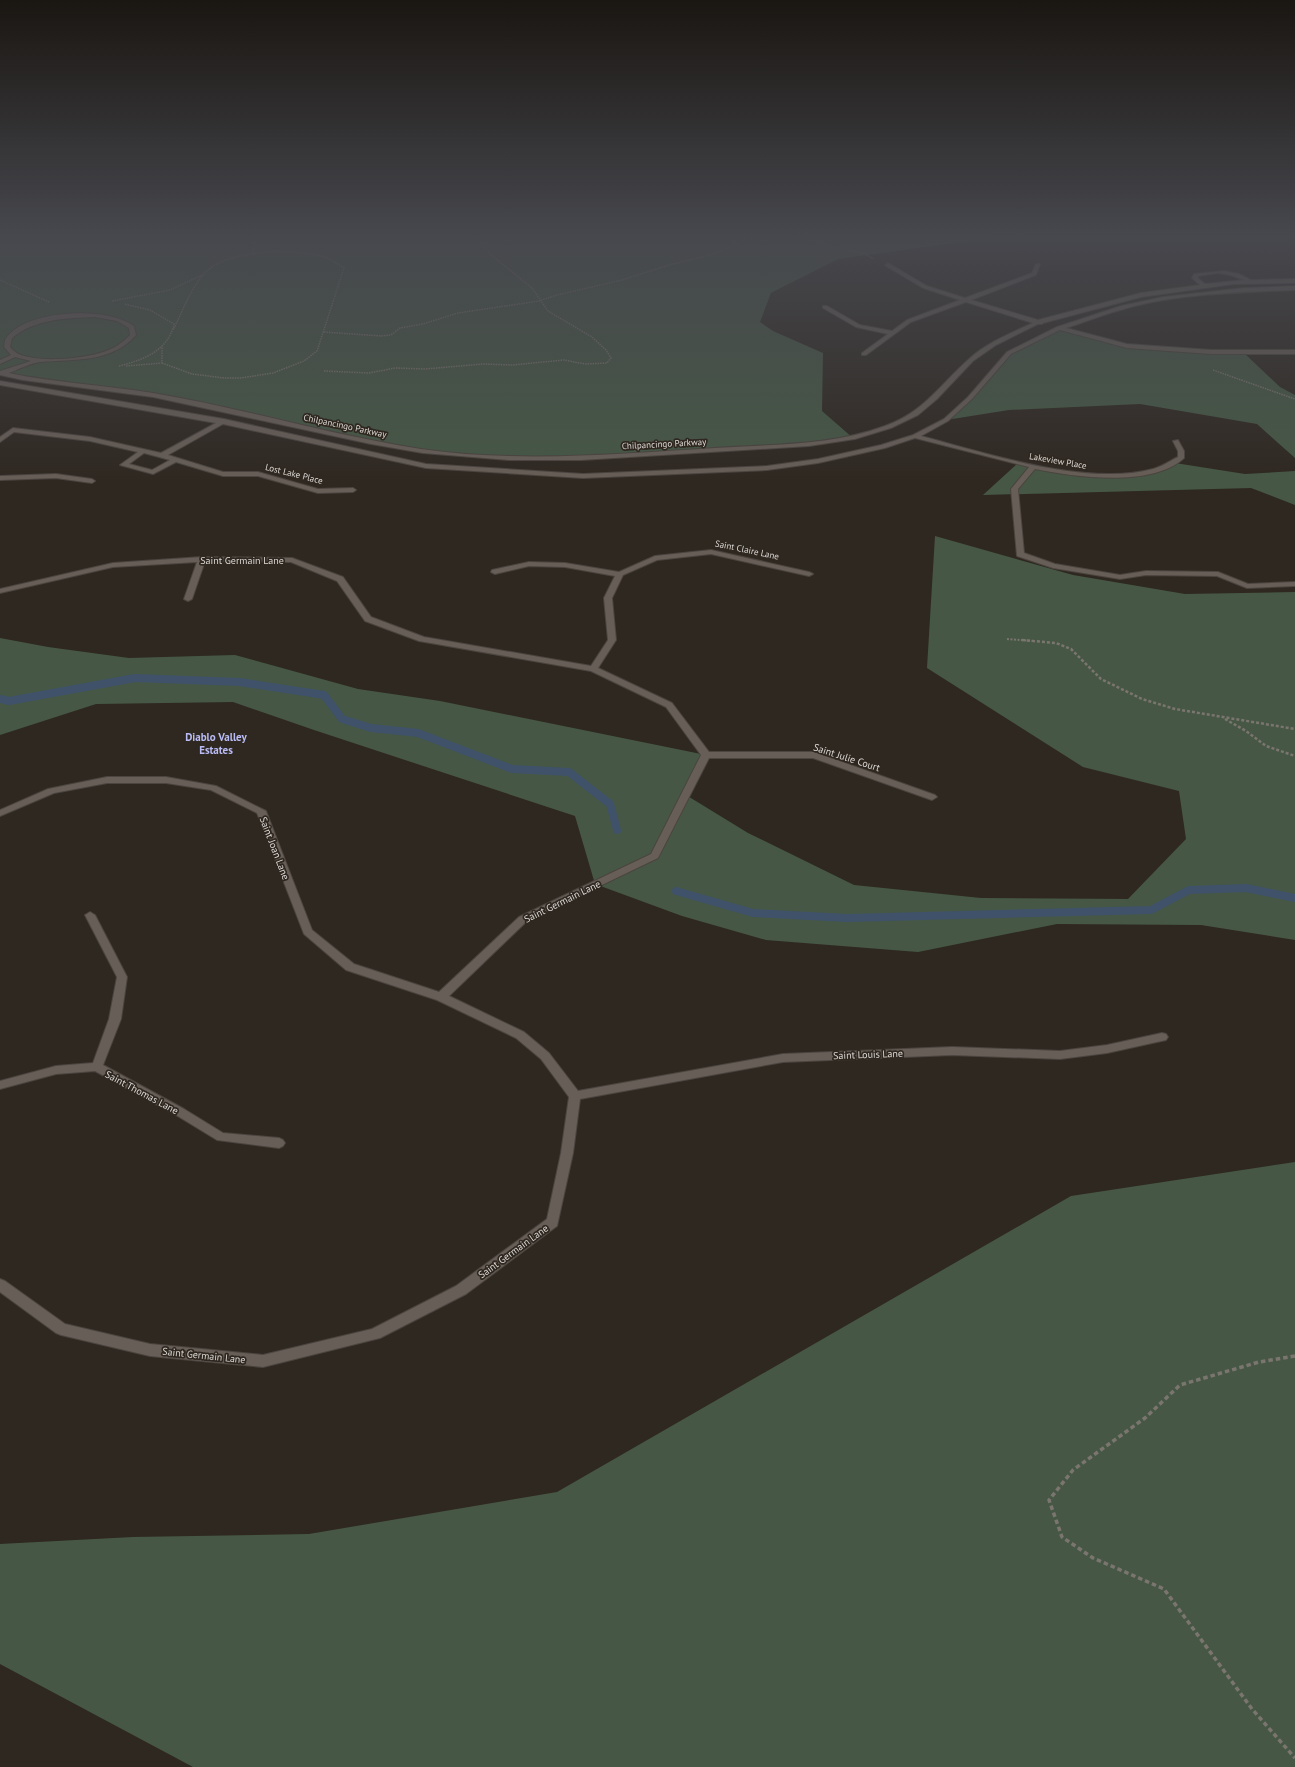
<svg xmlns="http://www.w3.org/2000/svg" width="1295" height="1767" font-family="'PT Sans',sans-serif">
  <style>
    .green { fill: #465845 }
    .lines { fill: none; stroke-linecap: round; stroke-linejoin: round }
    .stream { stroke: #3f526a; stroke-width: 8 }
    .minor-casing { stroke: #4b443f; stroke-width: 2 }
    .path-far3 { stroke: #7b756f; stroke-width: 1.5; stroke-dasharray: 1.5 1; stroke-linecap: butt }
    .path-far2 { stroke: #7b756f; stroke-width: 2; stroke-dasharray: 2 1.5; stroke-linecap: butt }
    .path-far1 { stroke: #7b756f; stroke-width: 2.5; stroke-dasharray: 3 2; stroke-linecap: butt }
    .path { stroke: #7b756f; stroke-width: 3.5; stroke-dasharray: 4.5 3; stroke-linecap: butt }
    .minor { fill: #675e57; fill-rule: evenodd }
    .labels { text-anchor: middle; stroke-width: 3.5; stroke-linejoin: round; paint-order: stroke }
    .far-street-label { font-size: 9px; fill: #ded9d5; stroke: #2f2821 }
    .street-label { font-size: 10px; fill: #ded9d5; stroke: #2f2821 }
    .neighbourhood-label { font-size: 11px; font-weight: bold; fill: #b9bbf4; stroke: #2f2821 }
  </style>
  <rect width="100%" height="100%" fill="#2f2821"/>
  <!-- green -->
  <path class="green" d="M0 235H1014L838 259 771 293 760 322 773 331 823 353 822 411 853 438 809 444 658 454 509 458 423 451 153 395 0 373Z
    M1060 328 1127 346 1243 352 1280 387 1295 395V458L1257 424 1140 404 1009 410 946 420 970 398 1009 353Z
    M1018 463 1078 475 1146 474 1175 463 1245 474 1295 471V505L1251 488 983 495Z
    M935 536 1073 575 1185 594 1295 592V940L1201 925 1057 924 918 952 766 940 682 916 595 884 575 816 314 730 233 702 96 704 0 735V638L48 647 129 658 235 655 358 689 440 701 706 755 686 795 748 833 854 885 981 898 1128 899 1186 839 1179 791 1083 767 927 668Z
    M1295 1162V1767H193L0 1664V1544L133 1537 309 1534 557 1492 1071 1196Z"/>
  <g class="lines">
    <!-- stream -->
    <path class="stream" d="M0 699 9 701 135 678 239 682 324 695 342 719 371 728 418 733 512 769 569 772 610 804 617 830
      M676 891 753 913 847 918 1151 910 1189 890 1246 888 1295 898"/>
    <defs>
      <path id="minor" d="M888 263 927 286 965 298 1032 273 1036 264H1040L1036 275 971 300 1038 320 1141 293 1200 285 1192 278 1194 274 1224 271 1239 274 1251 280 1295 279V283L1234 284 1141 297 1043 323 1042 324H1038L996 345 973 361 937 399 918 415 891 428 855 439 809 446 581 460H509L423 453 371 444 153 397 23 380 0 375V371L31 361 15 357 0 364V360L11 355 4 347 5 340C23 309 107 306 134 326L136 335C112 363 74 359 41 362 31 363 19 369 9 373 56 383 105 385 153 393 243 408 330 435 421 449 518 463 617 454 715 448 772 444 831 446 885 426 924 412 939 386 968 360 986 343 1011 333 1033 323L966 302 911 322 866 355H862V353L888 334 856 327 823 308V306H827L860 325 892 331 907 320 960 300 923 288 886 266 885 265ZM1218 273 1230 275 1244 280 1205 284 1198 278V276ZM95 317 117 321 129 328 130 335C125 340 119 345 113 348 94 358 50 362 29 357 21 356 15 353 10 347L12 338C35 319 66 318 95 317Z
        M1295 286V290C1241 292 1176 294 1124 309 1104 314 1085 322 1066 328L1127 344 1211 350H1295V354H1211L1127 348 1060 330 1011 354 972 399 948 421 921 436C986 453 1087 487 1153 469 1161 467 1170 461 1178 457V451L1173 441 1178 440 1184 451V458C1152 488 1075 477 1035 469L1018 489 1024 553 1055 564 1120 575 1146 571 1218 572 1248 584 1295 582V586L1247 588 1217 576 1146 575 1120 579 1053 568 1017 556 1011 489 1029 467 915 438 885 448 818 463 767 470 583 478 426 468 223 424 168 455 223 472H258L318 489 353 488 356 490 353 492 318 493 258 476H223L176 462 153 474 120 465 138 452 90 441 14 432 0 442V437L13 428 90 437 161 453 216 423 0 385V381L224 419 426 464 583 474 767 466 818 459 881 445 913 435 944 419 968 397 1007 352 1057 327 1121 306 1163 297 1244 288ZM144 453 170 460 152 470 129 464Z
        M56 474 92 479 95 481 92 483 56 478 0 480V476Z
        M711 550 809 572 813 574 809 576 711 554 657 560 623 575 612 598 616 640 598 668 672 703 709 752H814L935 795 937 797 932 800 929 799 813 758H709L658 858 527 921 449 996 524 1032 549 1053 578 1091 783 1054 952 1047 1060 1051 1107 1045 1162 1033 1166 1034 1168 1037 1166 1040 1107 1053 1060 1059 952 1055 783 1062 580 1099 573 1153 557 1226 466 1294 380 1338 263 1367 150 1356 61 1335 56 1333 0 1292V1279L5 1281 65 1324 150 1344 263 1355 372 1329 456 1286 547 1219 561 1153 569 1097 541 1059 516 1038 437 1000 346 970 304 934 257 813 211 790 166 783H107L54 793 0 816V810L48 789 107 777H166L216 786 266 811 312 930 354 964 439 992 519 917 651 854 701 755 666 707 591 671 419 641 365 621 337 581 291 562 205 561 192 599 188 601 184 599 197 562 113 567 0 593V589L113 563 202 557 292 558 343 577 371 617 424 637 591 666 608 640 604 598 615 576 565 567 529 566 495 574 491 572 492 570 529 562 565 563 619 572 655 556Z
        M90 912 95 915 127 977 121 1019 103 1065 184 1109 223 1133 279 1138 283 1140 285 1143 283 1146 279 1148 217 1140 176 1115 95 1071 56 1074 0 1089V1081L56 1066 93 1063 109 1019 117 977 85 915Z"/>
    </defs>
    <!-- minor casing -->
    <use href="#minor" class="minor-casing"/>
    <!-- path-far3 -->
    <path class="path-far3" d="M795 235 827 246 863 253 874 259
      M253 255 255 235
      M0 280 49 302
      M112 301 170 290 202 275
      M324 332 381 336 391 335 400 328 423 324 458 313 539 301 557 295 622 280 669 265 706 256 726 249 755 235
      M162 363 192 374 224 378H241L273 373 304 361 317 351 344 268C335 262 327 257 317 255 288 249 229 250 207 271 191 286 183 311 173 330
      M119 366C143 360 168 351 174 324L150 310 124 304
      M126 366 162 363V346
      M1213 370 1295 399
      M324 371 369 373 395 368 425 369 483 364 512 365 564 360 585 364 607 363 611 358 606 350 592 337 548 311 532 288 490 254 475 235"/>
    <!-- path-far2 -->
    <path class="path-far2" d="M1007 639 1034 641"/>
    <!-- path-far1 -->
    <path class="path-far1" d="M1022 640 1056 643 1071 649 1101 679 1142 699 1175 709 1295 729
      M1225 719 1246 731 1266 746 1295 756"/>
    <!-- path -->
    <path class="path" d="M1295 1356 1259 1362 1180 1385 1145 1418 1073 1470 1049 1500 1062 1537 1093 1558 1164 1589 1252 1709 1295 1758"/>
    <!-- minor -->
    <use href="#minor" class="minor"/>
  </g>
  <!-- sky -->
  <linearGradient id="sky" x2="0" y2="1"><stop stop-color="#1a1612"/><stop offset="0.49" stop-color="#47484e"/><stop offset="1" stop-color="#47484e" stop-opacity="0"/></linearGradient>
  <rect width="1295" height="482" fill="url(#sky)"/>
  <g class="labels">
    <!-- far-street labels -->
    <g class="far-street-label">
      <text transform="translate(345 426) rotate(12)" y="3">Chilpancingo Parkway</text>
      <text transform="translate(664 444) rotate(-3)" y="3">Chilpancingo Parkway</text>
      <text transform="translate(1058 461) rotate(10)" y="3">Lakeview Place</text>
      <text transform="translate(294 474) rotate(14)" y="3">Lost Lake Place</text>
      <text transform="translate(747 550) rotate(12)" y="3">Saint Claire Lane</text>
    </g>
    <!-- street labels -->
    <g class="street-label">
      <text x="242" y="564">Saint Germain Lane</text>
      <text transform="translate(847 757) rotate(18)" y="4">Saint Julie Court</text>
      <text transform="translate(275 848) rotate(69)" y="4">Saint Joan Lane</text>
      <text transform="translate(562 901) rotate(-26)" y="4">Saint Germain Lane</text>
      <text transform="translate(868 1054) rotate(-2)" y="4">Saint Louis Lane</text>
      <text transform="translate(142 1092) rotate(28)" y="4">Saint Thomas Lane</text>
      <text transform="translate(513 1251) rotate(-36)" y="4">Saint Germain Lane</text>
      <text transform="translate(204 1355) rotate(6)" y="4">Saint Germain Lane</text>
    </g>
    <!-- neighbourhood labels -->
    <g class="neighbourhood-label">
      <text x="216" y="741">Diablo Valley<tspan x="216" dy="13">Estates</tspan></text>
    </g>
  </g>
</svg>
